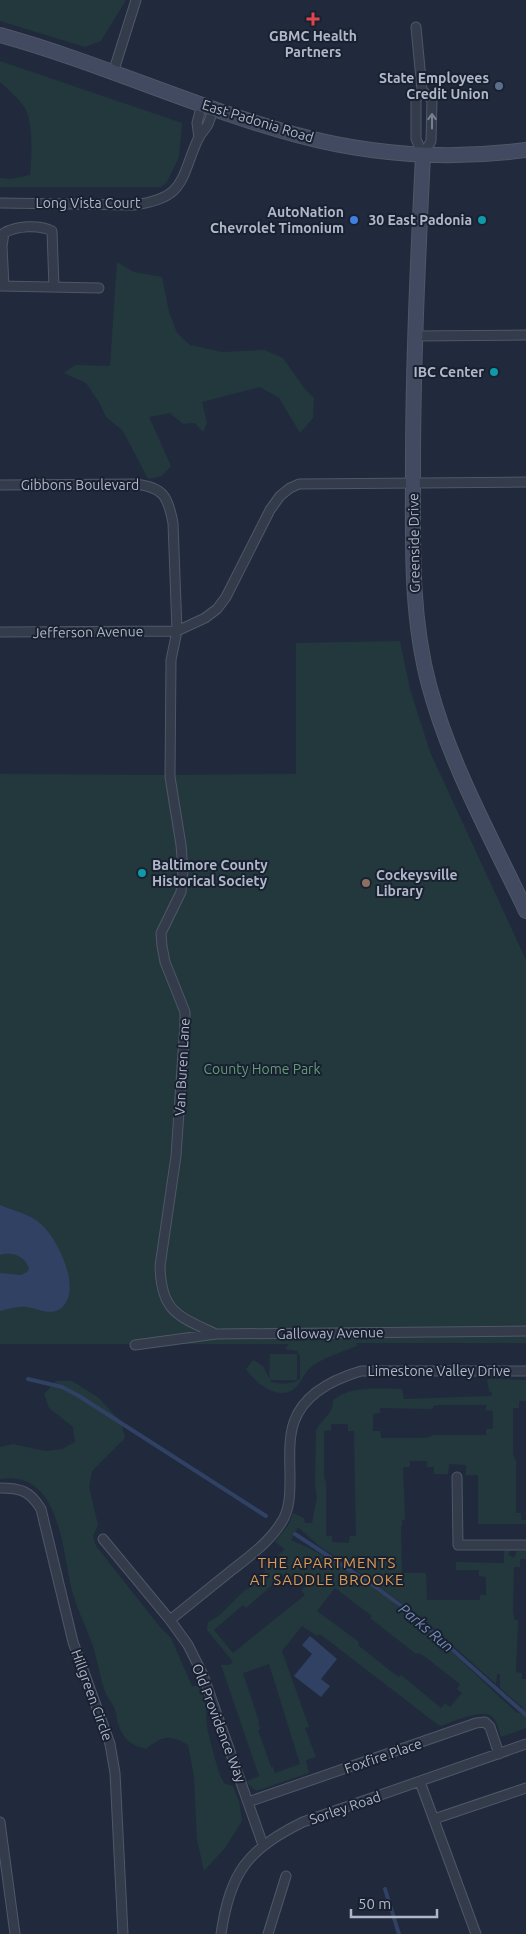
<svg xmlns="http://www.w3.org/2000/svg" width="526" height="1934" font-family="Ubuntu,sans-serif">
  <style>
    .green { fill: #22383d; fill-rule: evenodd }
    .water { fill: #304163 }
    .lines { fill: none; stroke-linecap: round; stroke-linejoin: round }
    .stream { stroke: #304163; stroke-width: 4 }
    .street-casing { stroke: #4f5767; stroke-width: 11 }
    .secondary-casing { stroke: #4f5767; stroke-width: 16 }
    .street { stroke: #343c4c; stroke-width: 9 }
    .secondary { stroke: #414a60; stroke-width: 14 }
    .oneway { stroke: #788090 }
    .health-dot { fill: #e0444e; stroke: #192131; stroke-width: 2 }
    .service-dot { fill: #5c6f8a; stroke: #192131; stroke-width: 2 }
    .shop-dot { fill: #3f7fe0; stroke: #192131; stroke-width: 2 }
    .culture-dot { fill: #0f9aa8; stroke: #192131; stroke-width: 2 }
    .education-dot { fill: #8d6e63; stroke: #192131; stroke-width: 2 }
    .labels { text-anchor: middle; stroke-width: 4; stroke-linejoin: round; paint-order: stroke }
    .poi-label { font-size: 14px; font-weight: bold; fill: #afb7c8; stroke: #192131; text-anchor: end }
    .street-label { font-size: 14px; fill: #afb7c8; stroke: #192131 }
    .park-label { font-size: 14px; fill: #639c75; stroke: #192131 }
    .neighbourhood-label { font-size: 15px; letter-spacing: 1px; fill: #de9b54; stroke: #192131 }
    .water-label { font-size: 15px; font-style: italic; fill: #748ab3; stroke: #192131 }
  </style>
  <rect width="100%" height="100%" fill="#202a3c"/>
  <!-- green -->
  <path class="green" d="M0 0H126L101 41 85 47 0 21Z
    M0 61 182 123 179 157 167 182 161 187H0V178L11 179 30 175C32 160 33 120 25 108 18 98 9 90 0 82Z
    M117 262 134 272 162 277 169 312 177 333 190 345 222 352 264 350 283 358 304 388 314 398 313 418 300 433 279 398 260 387 202 402 207 423 203 432 195 423 183 424 170 413 149 417 171 466 162 476 148 479 123 431 106 417 99 402 86 383 64 373 75 365 110 366Z
    M400 641 410 689 430 752 526 960V1343H356L357 1346C341 1352 325 1357 311 1367 304 1373 301 1383 294 1389 278 1401 255 1383 246 1369L253 1360 263 1366 269 1378 270 1354H297V1380H270L271 1382C282 1384 290 1385 300 1379V1356L297 1351 285 1349 289 1344H0V774L163 775 296 774V643Z
    M487 1379 526 1380V1401H519V1408H513V1454L516 1461V1513H521V1520H526V1524H478V1475H466V1465L449 1464 448 1474H434V1467H427V1461H410V1467H403L405 1520H402V1526H401L402 1573H426L427 1600H480V1595H486V1577L479 1576V1570H456V1562L504 1563V1551L511 1550 508 1554 514 1558 517 1551H526V1559H520V1567H514L513 1613 515 1620H518L516 1672 522 1673V1679H526V1728L501 1737C499 1730 497 1720 491 1716 481 1709 452 1722 441 1726L437 1724 320 1634 317 1636 302 1626 282 1651 309 1727 305 1728 316 1757 306 1760 309 1773 259 1790H255L248 1784 247 1781 259 1776 221 1665H229L233 1662 207 1630 208 1622 220 1615 245 1590 256 1585 264 1576 266 1566 285 1549 275 1542 289 1524 293 1513 304 1518 305 1523H312L317 1497 315 1485 316 1431C321 1419 334 1414 333 1400 352 1385 380 1389 402 1389L404 1399 490 1396 492 1395V1393L489 1391ZM440 1405H486V1410L493 1411V1429H486V1435H434L427 1438H381L380 1431H373V1414L380 1413V1408L433 1409V1406ZM331 1424H348V1431H354L356 1536H350L349 1543 332 1542V1536H326V1483L324 1476V1431L331 1430ZM298 1527 319 1546 360 1573 422 1618 496 1684 497 1674H500V1688L523 1708 524 1714 516 1712C449 1650 376 1575 291 1540ZM286 1573 290 1577 296 1573 306 1586 301 1590 305 1595 233 1653 214 1630 243 1605 246 1608ZM335 1588 372 1616 370 1618 416 1654 418 1653 424 1656 460 1684 457 1689 462 1693 450 1707 445 1703 441 1708 401 1675 399 1677 393 1673 358 1645 359 1642 317 1611ZM269 1664 300 1764 275 1773 273 1767H271L258 1730 260 1729 258 1723 259 1722 243 1673Z
    M56 1381H72L99 1398 121 1422 125 1438 92 1471 89 1487 98 1525 93 1536 96 1546 160 1627 171 1638 192 1686H198C209 1702 205 1715 208 1732 211 1742 219 1779 225 1784 226 1784 232 1786 233 1786L239 1801 242 1821 225 1848 204 1871 197 1840 194 1776 188 1745C169 1734 163 1736 146 1749 135 1746 128 1743 122 1733 117 1725 117 1715 114 1707 112 1703 108 1699 106 1694 100 1679 98 1662 93 1646 86 1626 75 1606 71 1586 62 1547 59 1470 0 1479V1447L13 1444 46 1451 62 1449 75 1442 73 1427 49 1408 44 1394Z"/>
  <!-- water -->
  <path class="water" d="M0 1205C14 1211 30 1214 41 1224 58 1239 84 1292 60 1309 49 1316 37 1308 26 1307 18 1306 8 1309 0 1311V1273L21 1275 27 1272 29 1269C26 1256 12 1251 0 1255Z
    M310 1636 337 1659 321 1679 330 1686 321 1697 294 1676 312 1654 302 1645Z"/>
  <g class="lines">
    <!-- stream -->
    <path class="stream" d="M28 1379 62 1387 79 1396 266 1516
      M295 1534 377 1588 411 1613 526 1715
      M385 1889 399 1934"/>
    <defs>
      <path id="street" d="M416 27 422 90 432 100 431 141 423 155
        M113 73 136 0
        M422 90 416 100V139L423 155
        M199 138 197 123 202 104
        M0 203 134 205C186 198 180 179 198 139 200 134 204 131 207 126 210 121 211 114 214 108
        M0 286 99 288
        M4 286 2 246 4 233C16 226 39 224 52 231L54 287
        M414 336 526 335
        M0 485 135 484C163 487 168 496 173 523L177 631 171 660 170 777 181 845 183 870 181 892 161 933 162 946 165 962 185 1012V1023L176 1156 160 1266C161 1312 178 1316 216 1334
        M0 632 177 631 205 618 217 609 226 597 270 510 280 496 290 488 299 484 526 482
        M135 1345 216 1334 526 1331
        M457 1477 458 1545H526
        M0 1488C21 1488 30 1491 41 1509L73 1642 110 1744 115 1773 123 1934
        M103 1539 170 1620 188 1645 203 1675 263 1845
        M170 1620C191 1603 211 1587 232 1570 250 1556 269 1542 281 1523 290 1510 290 1493 290 1478 290 1461 288 1439 294 1422 304 1393 334 1379 361 1371H526
        M420 1782 476 1934
        M248 1802 476 1723 485 1722 490 1727 499 1754
        M434 1819 526 1788
        M0 1822 15 1934
        M221 1934C230 1873 247 1849 303 1822L526 1744
        M268 1934 286 1876"/>
      <path id="secondary" d="M0 35C101 63 196 108 297 135 371 155 450 160 526 150
        M423 155C418 259 413 363 413 467 413 540 410 614 429 685 450 764 491 837 526 911"/>
    </defs>
    <!-- street casing -->
    <use href="#street" class="street-casing"/>
    <!-- secondary casing -->
    <use href="#secondary" class="secondary-casing"/>
    <!-- street -->
    <use href="#street" class="street"/>
    <!-- secondary -->
    <use href="#secondary" class="secondary"/>
  </g>
  <!-- one-way arrows -->
  <defs><path id="oneway-shaft" d="M-6 0H5M1.5-3L5.5 0L1.5 3" fill="none" stroke-width="1.6" stroke-linecap="round" stroke-linejoin="round" transform="scale(1.25)"/></defs>
  <use class="oneway" href="#oneway-shaft" transform="translate(432 121) rotate(-90)"/>
  <!-- markers -->
  <path class="health-dot" d="M310.5 11.5h5v5h5v5h-5v5h-5v-5h-5v-5h5z"/>
  <circle class="service-dot" cx="499" cy="86" r="5"/>
  <circle class="shop-dot" cx="354" cy="220" r="5"/>
  <g class="culture-dot">
    <circle cx="482" cy="220" r="5"/>
    <circle cx="494" cy="372" r="5"/>
    <circle cx="142" cy="873" r="5"/>
  </g>
  <circle class="education-dot" cx="366" cy="883" r="5"/>
  <g class="labels">
    <!-- poi labels -->
    <g class="poi-label">
      <text x="313" y="41" text-anchor="middle">GBMC Health<tspan x="313" dy="16">Partners</tspan></text>
      <text x="489" y="83">State Employees<tspan x="489" dy="16">Credit Union</tspan></text>
      <text x="344" y="217">AutoNation<tspan x="344" dy="16">Chevrolet Timonium</tspan></text>
      <text x="472" y="225">30 East Padonia</text>
      <text x="484" y="377">IBC Center</text>
      <text x="152" y="870" text-anchor="start">Baltimore County<tspan x="152" dy="16">Historical Society</tspan></text>
      <text x="376" y="880" text-anchor="start">Cockeysville<tspan x="376" dy="16">Library</tspan></text>
    </g>
    <!-- street labels -->
    <g class="street-label">
      <text transform="translate(258 121) rotate(17)" y="5">East Padonia Road</text>
      <text x="88" y="208">Long Vista Court</text>
      <text x="80" y="490">Gibbons Boulevard</text>
      <text transform="translate(414 543) rotate(-91)" y="5">Greenside Drive</text>
      <text transform="translate(88 632) rotate(-1)" y="5">Jefferson Avenue</text>
      <text transform="translate(182 1067) rotate(-87)" y="5">Van Buren Lane</text>
      <text transform="translate(330 1333) rotate(-1)" y="5">Galloway Avenue</text>
      <text x="439" y="1376">Limestone Valley Drive</text>
      <text transform="translate(92 1695) rotate(70)" y="5">Hillgreen Circle</text>
      <text transform="translate(219 1723) rotate(69)" y="5">Old Providence Way</text>
      <text transform="translate(383 1756) rotate(-19)" y="5">Foxfire Place</text>
      <text transform="translate(345 1808) rotate(-19)" y="5">Sorley Road</text>
    </g>
    <!-- park labels -->
    <g class="park-label">
      <text x="262" y="1074">County Home Park</text>
    </g>
    <!-- neighbourhood labels -->
    <g class="neighbourhood-label">
      <text x="327" y="1568">THE APARTMENTS<tspan x="327" dy="17">AT SADDLE BROOKE</tspan></text>
    </g>
    <!-- water labels -->
    <g class="water-label">
      <text transform="translate(426 1628) rotate(40)" y="5">Parks Run</text>
    </g>
  </g>
  <!-- scale -->
  <path d="M351 1909v8h86v-8" fill="none" stroke="#afb7c8" stroke-width="2.5"/>
  <text x="358" y="1909" font-size="15" fill="#afb7c8" stroke="#192131" stroke-width="4" paint-order="stroke">50 m</text>
</svg>
